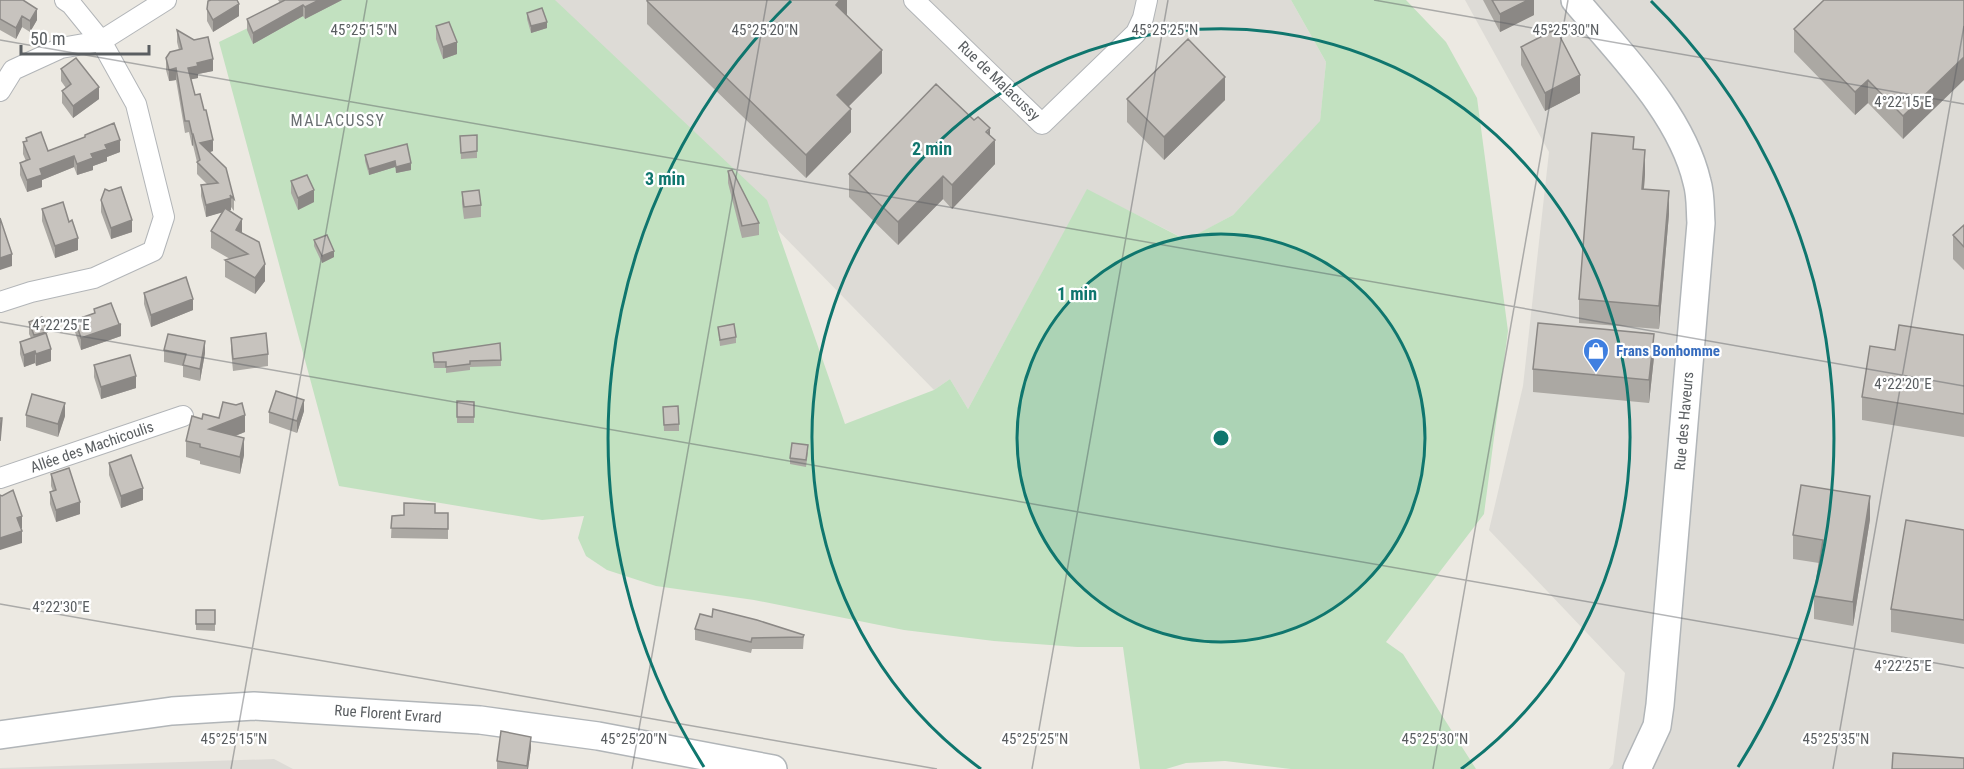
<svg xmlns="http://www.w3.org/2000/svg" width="1964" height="769" font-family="'Roboto Condensed',sans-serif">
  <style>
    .industrial { fill: #dddbd6 }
    .green { fill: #c2e1c0 }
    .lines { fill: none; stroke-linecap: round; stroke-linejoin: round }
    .street-casing { stroke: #b2b5b8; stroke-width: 22 }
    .secondary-casing { stroke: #b1b5b8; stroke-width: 30 }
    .street { stroke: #fff; stroke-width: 20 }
    .secondary { stroke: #fff; stroke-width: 27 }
    .wall { fill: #aba8a3 }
    .shaded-wall { fill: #8b8885 }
    .building { fill: #c7c3be; stroke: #8b8885; stroke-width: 1.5 }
    .ticks { fill: none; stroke: #5a5e61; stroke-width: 1.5; stroke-opacity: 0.45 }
    .ring { fill: none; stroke: #0f766e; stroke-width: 3 }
    .labels { text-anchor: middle; stroke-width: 4.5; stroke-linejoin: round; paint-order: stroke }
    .street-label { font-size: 15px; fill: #5a5e61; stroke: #fff }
    .shop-label { font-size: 15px; font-weight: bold; fill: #366cbe; stroke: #fff; text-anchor: start }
    .neighbourhood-label { font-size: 16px; letter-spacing: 1.5px; fill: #6b7073; stroke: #fff }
    .ticks-label { font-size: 15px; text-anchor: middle; fill: #5a5e61; stroke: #fff; stroke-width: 4.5; stroke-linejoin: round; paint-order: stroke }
    .centre { fill: #0f766e; stroke: #fff; stroke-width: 3 }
    .ring-label { font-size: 18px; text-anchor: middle; font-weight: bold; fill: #0f766e; stroke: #fff; stroke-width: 4.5; stroke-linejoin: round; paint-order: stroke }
  </style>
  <rect width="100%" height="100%" fill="#ece9e2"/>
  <!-- industrial -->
  <path class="industrial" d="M553 0H1291L1326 62 1320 122 1233 215 1187 240 1087 190 968 409 950 379 934 390Z
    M1465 0H1964V769H1609L1613 764 1625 673 1489 530 1523 386 1549 152Z
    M274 759 293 769H0V768Z"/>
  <!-- green -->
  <path class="green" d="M305 0H555L767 200 845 424 934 390 950 379 968 409 1087 189 1186 240 1233 215 1320 121 1326 62 1291 0H1406L1446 42 1477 98 1508 331 1484 514 1386 642 1403 654 1476 769H1291L1225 761 1186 763 1166 769H1140L1123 647H1077L994 641 904 630 754 600 656 586 607 570 586 556 578 538 584 516 542 520 339 486 219 42Z"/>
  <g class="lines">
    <defs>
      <path id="street" d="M914 0 1042 124 1136 33 1143 18 1147 0
        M0 91 13 70 61 48 101 41 166 0
        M0 302 31 292 94 278 153 251 164 217 136 104 101 41 71 4 65 0
        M0 478 183 416"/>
      <path id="secondary" d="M1575 0C1619 53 1681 113 1697 182 1701 195 1700 210 1701 223L1660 705 1657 726 1637 769
        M0 735 172 711 254 706 480 720 598 736 773 769"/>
    </defs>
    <!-- street casing -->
    <use href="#street" class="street-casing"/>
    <!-- secondary casing -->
    <use href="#secondary" class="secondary-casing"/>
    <!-- street -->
    <use href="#street" class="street"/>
    <!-- secondary -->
    <use href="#secondary" class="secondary"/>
  </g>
  <!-- wall -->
  <path class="wall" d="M0 0 37 20 30 32 22 27 16 39 0 30Z
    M278 0H342L305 19 303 16 253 44 247 30V19L280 3Z
    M847 0V16L882 73 849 106 851 132 806 178 647 24V1Z
    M1483 0H1534V15L1500 32Z
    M1964 0 1903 139 1868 103 1855 115 1794 52V29Z
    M207 9 239 16 213 32 207 21Z
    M527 13 547 28 531 33 527 19Z
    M436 26 457 54 443 59 436 39Z
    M177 30 213 71 198 74V78L191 79 195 95 213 151 210 152 234 199V211L231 207V210L229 211 242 233 265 281 255 294 225 277V260L230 259 211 248V231L222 212 206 217 201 196V185L207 184 197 174V162L193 145 192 146 189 132 185 133 176 80 169 81 166 70V58L179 50 177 42Z
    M1521 47 1580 93 1545 111 1521 65Z
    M61 69 99 99 73 118 62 103V91L66 88 61 81Z
    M1127 99 1225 100 1164 160 1127 122Z
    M85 135 120 152 107 157V161L93 166V170L77 175 74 167 42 180V187L27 192 20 175V163L26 161 23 154V142L26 141V138L48 151 85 138Z
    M477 135V158L461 159 460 136Z
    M990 135 995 164 952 209 943 199 898 245 849 197V174Z
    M407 144 411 170 396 173 395 167 369 175 365 161V155Z
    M1634 150 1645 174 1644 189 1669 214 1659 329 1579 323V299Z
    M728 171 759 223V235L742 238 728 183Z
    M291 181 314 202 298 210 291 193Z
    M462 192 481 205V217L464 219 462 204Z
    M101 200 132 232 111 239 101 212Z
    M42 209 78 250 55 258 42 221Z
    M1964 225V270L1953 259V235Z
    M314 240 334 257 322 263 314 246Z
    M144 293 193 310 151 327 144 304Z
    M94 309 121 336 81 350 75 332V320L94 313Z
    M29 322 47 337 51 361 36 366 35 363 24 367 20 354V342L31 338 29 334Z
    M718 327 736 337V343L720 346Z
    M1964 335V437L1862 420V397Z
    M231 338 268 354V366L233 371 231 350Z
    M164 350 205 353 200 381 183 377V366L164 362Z
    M433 353 501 360V366L470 367V370L446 373V368H434Z
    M1654 357 1649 403 1533 392V369Z
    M94 365 136 388 101 399 94 377Z
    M457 401 474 402V423H457Z
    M663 407 679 424V431H664Z
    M304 411 297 433 269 423V412Z
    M26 415 65 416 58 437 26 427Z
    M245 432 235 436 244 455 240 474 200 464V461L186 457V441Z
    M808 452 806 467 790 464V458Z
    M109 463 143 500 121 508 109 475Z
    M51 474 80 514 56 522 50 504V492L53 491 51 486Z
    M435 513H448V539L391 538 392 516Z
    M1870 519 1853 626 1814 619V596L1819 563 1793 559V535Z
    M1964 530V644L1891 632V609Z
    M196 610H215V631L196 630Z
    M695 629 804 635 803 649H752L751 653 695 640Z
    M531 748 528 769H497V761Z"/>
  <!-- shaded-wall -->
  <path class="shaded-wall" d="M319 0H342L305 19V7Z
    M840 0H847V16L836 5Z
    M1528 0H1534V15L1500 32V14Z
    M239 4V16L213 32V20Z
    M303 5V16L253 44V33Z
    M37 9V20L30 32V21Z
    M22 16V27L16 39V28Z
    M547 22V28L531 33V26Z
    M457 42V54L443 59V47Z
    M882 50V73L837 118V95Z
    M1964 57V80L1903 139V116Z
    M213 59V71L198 74V78L188 80V68L197 63Z
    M176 68V80L169 81V70Z
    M1580 75V93L1545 111V93Z
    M1225 77V100L1164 160V137Z
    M1868 80V103L1855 115V92Z
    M99 87V99L73 118V106Z
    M851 109V132L806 178V155Z
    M990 128V146L995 140V164L952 209V185Z
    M192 134H193V145L192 146Z
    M120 140V152L107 157V161L93 166V170L77 175V164L105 145Z
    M213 140V151L200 155V143Z
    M1645 150V174L1642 212V189Z
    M74 156V167L42 180V187L27 192V180L40 169Z
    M395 161V167L369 175V169Z
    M411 163V170L396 173V167Z
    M943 176V199L898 245V222Z
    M314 190V202L298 210V198Z
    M1669 191V214L1659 329V306Z
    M231 198V210L206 217V205Z
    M242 219V236L236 230Z
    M132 220V232L111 239V228Z
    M78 238V250L55 258V246Z
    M334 251V257L322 263V256Z
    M12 254V266L0 270V258Z
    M265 264V281L255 294V278Z
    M193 299V310L151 327V315Z
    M121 324V336L81 350V338Z
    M1654 334V357L1649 403V380Z
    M205 341V353L200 381V369Z
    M51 349V361L36 366V354Z
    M35 351V363L24 367V355Z
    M136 376V388L101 399V387Z
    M304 400V411L297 433V421Z
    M65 403V416L58 437V424Z
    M245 415V432L209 446V429Z
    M244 438V455L240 474V457Z
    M143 488V500L121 508V496Z
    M1870 496V519L1853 626V602Z
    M80 502V514L56 522V510Z
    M22 516V528L17 530V518Z
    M22 531V543L0 550V538Z
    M531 737V748L528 769H527Z"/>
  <!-- building -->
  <path class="building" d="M0 0H23L37 9 30 21 22 16 16 28 0 19Z
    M211 0H237L239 4 213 20 207 9 208 1Z
    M285 0H319L305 7 303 5 253 33 247 19Z
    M647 0H840L836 5 882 50 837 95 851 109 806 155 647 1Z
    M1492 0H1528L1500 14Z
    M1824 0H1964V57L1903 116 1868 80 1855 92 1794 29Z
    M542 8 547 22 531 26 527 13Z
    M449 22 457 42 443 47 436 26Z
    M1556 29 1580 75 1545 93 1521 47Z
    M177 30 194 40 208 37 213 59 197 63 198 66 188 68 195 95 200 94 204 110H206L213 140 200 143 226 168 234 199 230 195 231 198 206 205 201 185 218 183 197 162 200 160 193 134H192L189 121H185L176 68 169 70 166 58 170 52 182 49Z
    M1188 39 1225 77 1164 137 1127 99Z
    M76 58 99 87 73 106 62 91 71 84 61 69Z
    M936 84 974 120 978 117 990 128 986 132 995 140 952 185 943 176 898 222 849 174Z
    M114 123 120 140 105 145 107 149 91 154 93 158 77 164 74 156 40 169 42 175 27 180 20 163 30 159 23 142 27 141 26 138 41 132 48 151 85 137V135Z
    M1592 133 1634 137 1633 149 1645 150 1642 189 1669 191 1659 306 1579 299Z
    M477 135V151L461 153 460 136Z
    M407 144 411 163 396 167 395 161 369 169 365 155Z
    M732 170 759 223 742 226 728 171Z
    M307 175 314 190 298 198 291 181Z
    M121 187 132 220 111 228 101 200 105 189 109 191Z
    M479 190 481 205 464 207 462 192Z
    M63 202 69 222 72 220 78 238 55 246 42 209Z
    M225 208 242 219 236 230 259 242 265 264 255 278 225 260 248 254 211 231Z
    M0 218 12 254 0 258Z
    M1964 225V247L1953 235Z
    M327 235 334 251 322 256 314 240Z
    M186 277 193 299 151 315 144 293Z
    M111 303 119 324H121L81 338 75 320 95 313 94 309Z
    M42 317 47 332 34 335 29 322Z
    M1538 323 1654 334 1649 380 1533 369Z
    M734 324 736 337 720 340 718 327Z
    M1899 325 1964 335V414L1862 397 1870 346 1895 350Z
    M46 333 51 349 36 354 35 351 24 355 20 342Z
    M266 333 268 354 233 359 231 338Z
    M168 334 205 341 200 369 183 365 186 354 164 350Z
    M500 343 501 360 470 361V364L446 367V362H434L433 353Z
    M130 355 136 376 101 387 94 365Z
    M276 391 304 400 297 421 269 412Z
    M32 394 65 403 58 424 26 415Z
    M457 401 474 402V417H457Z
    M223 402 236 405 242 403 245 415 209 429 244 438 240 457 200 447V444L186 441 192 416 202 419 203 414 219 418Z
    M678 406 679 424 664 425 663 407Z
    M0 418H2L0 441Z
    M792 443 808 445 806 460 790 458Z
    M131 455 143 488 121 496 109 463Z
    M69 468 80 502 56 510 50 492 56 490 51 474Z
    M1801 485 1870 496 1853 602 1814 596 1823 540 1793 535Z
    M13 490 22 516 17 518 22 531 0 538V495L2 496Z
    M404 503 435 504V513H448V529L391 528 392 516 404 515Z
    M1906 520 1964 530V620L1891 609Z
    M713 609 757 620 804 635 803 637 752 638 751 642 695 629 700 614 712 617Z
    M196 610H215V624H196Z
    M501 731 531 737 527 766 497 761Z
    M1893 753 1964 758V769H1892Z"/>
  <!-- ticks -->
  <path class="ticks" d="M1374 0 1964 104M0 40 1964 386M0 322 1964 668M0 604 937 769M231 769 367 0M632 769 767 0M1032 769 1168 0M1433 769 1568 0M1833 769 1964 26"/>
  <!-- distance rings -->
  <circle cx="1221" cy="438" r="204" fill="#0f766e" fill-opacity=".12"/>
  <g class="ring">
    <circle cx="1221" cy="438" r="204"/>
    <path d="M981 769A409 409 0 1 1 1461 769"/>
    <path d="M704 767A613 613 0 0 1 791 1M1651 1A613 613 0 0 1 1738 767"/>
  </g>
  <!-- icons -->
  <defs>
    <symbol id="shop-pin" viewBox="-11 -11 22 30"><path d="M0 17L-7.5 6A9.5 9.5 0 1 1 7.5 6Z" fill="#3f7fe0" stroke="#fff"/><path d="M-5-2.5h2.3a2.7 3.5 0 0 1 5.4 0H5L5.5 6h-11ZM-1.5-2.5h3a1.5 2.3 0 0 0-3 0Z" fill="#fff"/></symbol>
  </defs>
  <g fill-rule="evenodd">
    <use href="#shop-pin" x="1581" y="336" width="30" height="40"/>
  </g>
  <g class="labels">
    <!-- street labels -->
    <g class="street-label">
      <text transform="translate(999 81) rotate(44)" y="5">Rue de Malacussy</text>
      <text transform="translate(1684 421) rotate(-85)" y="5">Rue des Haveurs</text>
      <text transform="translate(92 447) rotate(-19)" y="5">Allée des Machicoulis</text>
      <text transform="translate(388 714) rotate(4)" y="5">Rue Florent Evrard</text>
    </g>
    <!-- shop labels -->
    <g class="shop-label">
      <text x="1616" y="356">Frans Bonhomme</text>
    </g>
    <!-- neighbourhood labels -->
    <g class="neighbourhood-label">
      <text x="338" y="126">MALACUSSY</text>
    </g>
  </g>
  <g class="ticks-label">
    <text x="364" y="35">45°25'15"N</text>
    <text x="765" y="35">45°25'20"N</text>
    <text x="1165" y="35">45°25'25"N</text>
    <text x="1566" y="35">45°25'30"N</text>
    <text x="1903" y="107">4°22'15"E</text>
    <text x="61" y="330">4°22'25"E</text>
    <text x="1903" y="389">4°22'20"E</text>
    <text x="61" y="612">4°22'30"E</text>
    <text x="1903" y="671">4°22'25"E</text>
    <text x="234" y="744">45°25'15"N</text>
    <text x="634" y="744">45°25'20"N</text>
    <text x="1035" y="744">45°25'25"N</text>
    <text x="1435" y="744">45°25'30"N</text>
    <text x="1836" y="744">45°25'35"N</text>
  </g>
  <circle cx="1221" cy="438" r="9" class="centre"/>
  <g class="ring-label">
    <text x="932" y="155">2 min</text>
    <text x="665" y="185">3 min</text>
    <text x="1077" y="300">1 min</text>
  </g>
  <!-- scale -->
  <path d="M21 45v9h128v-9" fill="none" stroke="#5a5e61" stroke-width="3"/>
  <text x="30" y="45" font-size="18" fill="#5a5e61" stroke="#ffffff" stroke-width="4.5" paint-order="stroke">50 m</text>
</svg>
